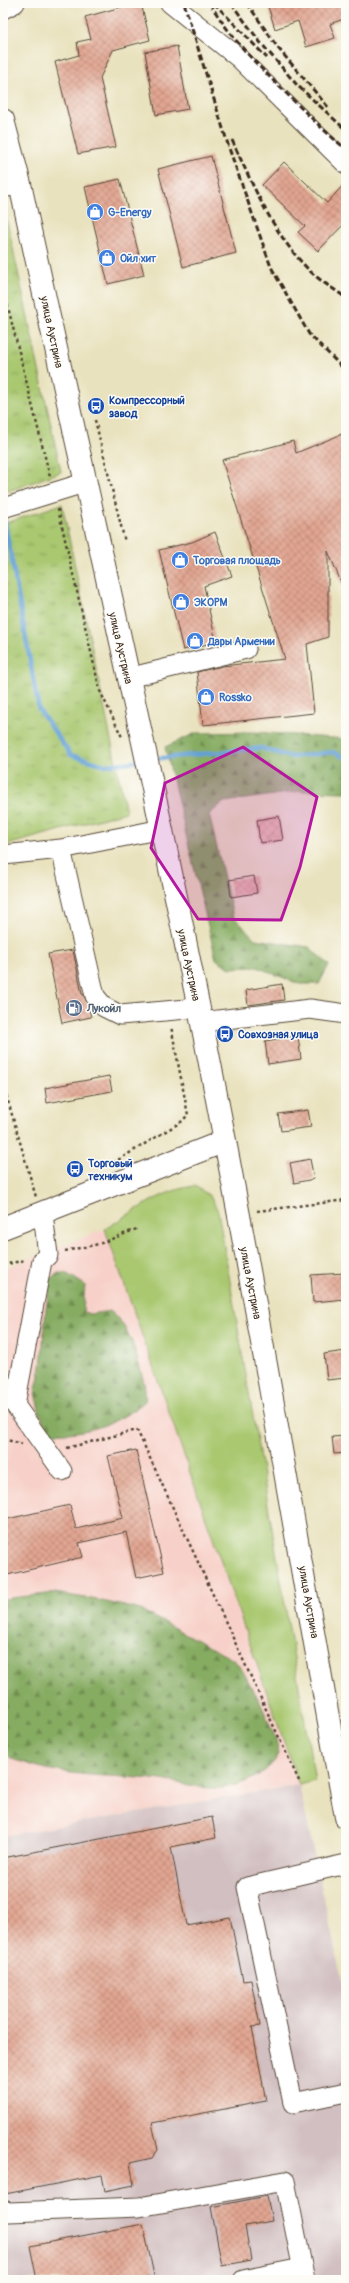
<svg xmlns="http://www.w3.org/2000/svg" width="349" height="2283" font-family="Pangolin,sans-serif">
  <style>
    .built { fill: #f7d1c9 }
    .industrial { fill: #d2bfc1 }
    .grass { fill: url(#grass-tufts); stroke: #727947 }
    .forest { fill: url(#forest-firs); stroke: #606b40 }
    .green { fill: #a9c870; stroke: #727947 }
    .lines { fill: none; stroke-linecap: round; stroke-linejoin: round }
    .stream { stroke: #64a0d5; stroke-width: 4.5 }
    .building { fill: url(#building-cross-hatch) }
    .minor-casing { stroke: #554636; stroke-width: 21 }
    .major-casing { stroke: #554636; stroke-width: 24 }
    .path { stroke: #554636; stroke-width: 2.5; stroke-dasharray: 3 3; stroke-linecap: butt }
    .minor { stroke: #fff; stroke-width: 19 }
    .major { stroke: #fff; stroke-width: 22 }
    .rail { stroke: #3b2a1e; stroke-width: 3; stroke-dasharray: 6 3; stroke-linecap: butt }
    .marked { fill: #b5179e; fill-opacity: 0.2; stroke: #b5179e; stroke-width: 3; stroke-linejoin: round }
    .labels { text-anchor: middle; stroke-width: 3; stroke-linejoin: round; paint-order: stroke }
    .shop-label { font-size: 11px; font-weight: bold; fill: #366cbe; stroke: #fdfcf7; text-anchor: start }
    .street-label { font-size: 11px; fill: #3b2a1e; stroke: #fdfcf7 }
    .transit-label { font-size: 11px; font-weight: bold; fill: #164399; stroke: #fdfcf7; text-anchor: start }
    .service-label { font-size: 11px; font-weight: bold; fill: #4e5e75; stroke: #fdfcf7; text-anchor: start }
  </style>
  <defs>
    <pattern id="grass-tufts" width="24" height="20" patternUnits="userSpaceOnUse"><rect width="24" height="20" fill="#a9c870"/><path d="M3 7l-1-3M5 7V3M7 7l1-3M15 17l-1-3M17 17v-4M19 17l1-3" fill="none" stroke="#8ba35b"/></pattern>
    <pattern id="forest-firs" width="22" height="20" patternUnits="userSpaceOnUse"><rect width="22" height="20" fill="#86ac62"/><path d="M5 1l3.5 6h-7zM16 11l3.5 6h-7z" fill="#6f8c50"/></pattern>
    <pattern id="building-cross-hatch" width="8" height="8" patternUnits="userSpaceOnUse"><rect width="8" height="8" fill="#e2a692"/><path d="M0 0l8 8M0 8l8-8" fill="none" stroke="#b88777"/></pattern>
  </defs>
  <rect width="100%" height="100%" fill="#fdfcf7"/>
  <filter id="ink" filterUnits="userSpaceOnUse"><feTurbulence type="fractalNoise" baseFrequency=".025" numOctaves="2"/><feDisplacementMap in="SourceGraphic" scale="8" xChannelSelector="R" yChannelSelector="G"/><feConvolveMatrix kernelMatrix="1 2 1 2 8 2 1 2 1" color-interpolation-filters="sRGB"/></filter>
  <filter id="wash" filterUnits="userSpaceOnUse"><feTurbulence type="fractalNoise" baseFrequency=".012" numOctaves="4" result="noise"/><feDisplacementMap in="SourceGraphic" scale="16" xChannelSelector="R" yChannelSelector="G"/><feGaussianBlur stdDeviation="0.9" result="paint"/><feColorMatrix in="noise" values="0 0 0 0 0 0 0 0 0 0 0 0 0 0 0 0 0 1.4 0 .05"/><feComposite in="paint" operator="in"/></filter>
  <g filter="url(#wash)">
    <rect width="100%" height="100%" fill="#e9e2be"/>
    <!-- built -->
    <path class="built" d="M105 1229 299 1785 3 1836V1269Z"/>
    <!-- industrial -->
    <path class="industrial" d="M299 1785 346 1999V2280H3V1836Z"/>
    <!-- grass -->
    <path class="grass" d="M3 202 61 472 3 493Z
      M62 504 126 812 3 846V524Z"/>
    <!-- forest -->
    <path class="forest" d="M256 732 346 739V792L302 791 224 802 209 814 233 916 255 939 309 947 329 965 319 984H299L257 967 230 968 216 959 165 747 196 733Z
      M58 1273H66L85 1285 83 1312 90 1314 110 1311C128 1326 134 1345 140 1368 143 1380 147 1389 145 1401 118 1425 84 1435 49 1433L40 1414 35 1393 41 1367 46 1308 51 1279Z
      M55 1593 98 1600 141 1610 232 1659 240 1666 260 1702 276 1739 279 1754C270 1771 251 1781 233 1786 206 1793 179 1781 152 1779 110 1775 69 1777 28 1764 23 1762 15 1761 11 1758 8 1756 5 1752 3 1749V1599Z"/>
    <!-- green -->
    <path class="green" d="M195 1186 210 1196 218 1211 315 1781 299 1785 105 1229C132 1213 163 1189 195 1186Z"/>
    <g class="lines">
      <!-- stream -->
      <path class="stream" d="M3 512 39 710 71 755 105 765 142 761
        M153 759 261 748 291 757 333 752 346 758"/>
    </g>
    <g id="blocks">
      <!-- building -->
      <path class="building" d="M136 3H141L150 40 113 50 100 78 116 147 78 154 55 62 79 55 77 42 91 39 85 17Z
        M267 3H346V18L330 24 335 38 306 47 298 21 275 29Z
        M177 46 188 109 156 115 145 52Z
        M211 156 236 253 183 267 158 169Z
        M284 162 327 203 346 182V222L318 251 298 232 305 226 262 185Z
        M120 179 144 275 108 284 85 187Z
        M342 434 346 443V594L328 551V637L307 644 314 713 203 725 197 672 222 666 285 659 222 460 293 441 296 453Z
        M215 532 232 576 204 586 216 642 183 650 159 550 192 542Z
        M279 816 283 840 260 843 257 820Z
        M254 876 257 893 231 897 229 880Z
        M73 950 82 994H83L88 1005 91 1017 62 1023 48 954Z
        M282 984 284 1000 248 1005 246 990Z
        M298 1036 301 1059 268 1064 265 1041Z
        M109 1076 112 1091 47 1103 45 1088Z
        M308 1110 311 1127 281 1131 278 1114Z
        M310 1159 314 1179 294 1183 290 1163Z
        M345 1273 346 1299 313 1302 311 1275Z
        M346 1351V1378L327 1380 324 1354Z
        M346 1436V1453L334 1454 332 1437Z
        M136 1450 164 1572 136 1578 126 1532 79 1543 83 1557 3 1576V1520L70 1505 76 1529 123 1518 108 1456Z
        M212 1817 216 1838 171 1847 186 1925 230 1917 243 1981 251 1980 260 2026 252 2027 266 2101 152 2123 158 2150 152 2158 130 2163 134 2185 105 2191 102 2175 5 2194 3 1858Z
        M267 2196 272 2221 245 2226 251 2260 222 2266 211 2207Z
        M143 2224 155 2280H37L30 2246Z"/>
    </g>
  </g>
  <g filter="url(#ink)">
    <use href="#blocks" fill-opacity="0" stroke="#554636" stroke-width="1"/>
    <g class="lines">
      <defs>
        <path id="minor" d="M170 3 239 58 346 164
          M3 9 15 3
          M3 188 20 184
          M3 508 84 483
          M128 678 246 649
          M162 829 61 849 95 996 104 1007 120 1015 198 1008
          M3 855 61 849
          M201 1022 310 1009 346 1014
          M43 1214 48 1255 42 1261 15 1405 62 1471
          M346 1864 247 1887 293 2103 346 2092
          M3 2210 9 2212 139 2207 285 2181 305 2280
          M243 2280 302 2268"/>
        <path id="major" d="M3 120 20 184C89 503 164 821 225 1141 268 1366 305 1592 346 1817
          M3 1228 225 1141"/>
      </defs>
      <!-- minor casing -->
      <use href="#minor" class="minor-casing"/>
      <!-- major casing -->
      <use href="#major" class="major-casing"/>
      <!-- path -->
      <path class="path" d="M3 287 50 477
        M95 420 125 542
        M58 509 100 691 122 737
        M3 1084 36 1197
        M113 1163 181 1122 188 1115 171 1026
        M257 1211 346 1200
        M65 1251 99 1244 139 1228
        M3 1265 25 1260
        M3 1439 22 1444
        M67 1448 137 1430 300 1783"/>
      <!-- minor -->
      <use href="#minor" class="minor"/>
      <!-- major -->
      <use href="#major" class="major"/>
      <!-- rail -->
      <path class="rail" d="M184 3 230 151 271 267 309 334 346 371
        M210 3C229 36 256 64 283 90 304 111 324 131 346 149
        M214 3 267 58
        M231 3 260 42 297 85 346 130
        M247 3 278 48 328 107
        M232 140C252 184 273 233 307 268 318 280 333 288 346 298"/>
    </g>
  </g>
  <!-- marked area -->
  <path class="marked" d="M243 747 317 797 300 867 281 920 198 919 151 848 165 783Z"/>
  <!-- icons -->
  <defs>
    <symbol id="shop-disc" viewBox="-11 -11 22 22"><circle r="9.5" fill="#3f7fe0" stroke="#fdfcf7"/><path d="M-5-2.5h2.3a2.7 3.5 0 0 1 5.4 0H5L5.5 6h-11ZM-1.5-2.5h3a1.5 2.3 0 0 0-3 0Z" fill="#fff"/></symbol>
    <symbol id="bus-disc" viewBox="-11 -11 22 22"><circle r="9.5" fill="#1a4fb4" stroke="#fdfcf7"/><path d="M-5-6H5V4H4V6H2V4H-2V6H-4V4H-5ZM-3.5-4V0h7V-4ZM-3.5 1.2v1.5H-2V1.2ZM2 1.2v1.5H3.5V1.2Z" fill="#fff"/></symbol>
    <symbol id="fuel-disc" viewBox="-11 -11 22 22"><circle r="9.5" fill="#5c6f8a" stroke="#fdfcf7"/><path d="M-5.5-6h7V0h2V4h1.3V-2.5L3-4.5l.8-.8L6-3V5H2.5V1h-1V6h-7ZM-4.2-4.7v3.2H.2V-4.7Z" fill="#fff"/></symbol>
  </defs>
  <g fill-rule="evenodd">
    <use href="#shop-disc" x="85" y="202" width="20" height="20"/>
    <use href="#shop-disc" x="97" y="248" width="20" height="20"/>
    <use href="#bus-disc" x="86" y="396" width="20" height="20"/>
    <use href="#shop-disc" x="170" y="550" width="20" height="20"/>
    <use href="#shop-disc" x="171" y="592" width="20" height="20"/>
    <use href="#shop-disc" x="185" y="631" width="20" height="20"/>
    <use href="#shop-disc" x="196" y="687" width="20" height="20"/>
    <use href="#fuel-disc" x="64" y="998" width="20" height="20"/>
    <use href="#bus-disc" x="215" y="1024" width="20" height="20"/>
    <use href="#bus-disc" x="65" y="1159" width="20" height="20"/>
  </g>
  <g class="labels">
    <!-- shop labels -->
    <g class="shop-label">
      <text x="108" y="216">G-Energy</text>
      <text x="120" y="262">Ойл хит</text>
      <text x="193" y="564">Торговая площадь</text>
      <text x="194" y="606">ЭКОРМ</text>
      <text x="208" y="645">Дары Армении</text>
      <text x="219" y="701">Rossko</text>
    </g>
    <!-- street labels -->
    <g class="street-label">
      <text transform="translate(52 332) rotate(78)" y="4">улица Аустрина</text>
      <text transform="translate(121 648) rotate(77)" y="4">улица Аустрина</text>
      <text transform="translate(189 965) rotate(78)" y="4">улица Аустрина</text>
      <text transform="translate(251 1283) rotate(79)" y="4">улица Аустрина</text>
      <text transform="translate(309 1602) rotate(80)" y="4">улица Аустрина</text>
    </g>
    <!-- transit labels -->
    <g class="transit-label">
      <text x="109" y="404">Компрессорный<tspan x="109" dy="13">завод</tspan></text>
      <text x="238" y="1038">Совхозная улица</text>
      <text x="88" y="1167">Торговый<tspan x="88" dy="13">техникум</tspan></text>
    </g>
    <!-- service labels -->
    <g class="service-label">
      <text x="87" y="1012">Лукойл</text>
    </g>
  </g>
  <!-- margin -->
  <rect width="349" height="2283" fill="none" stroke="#fdfcf7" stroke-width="16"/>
</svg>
